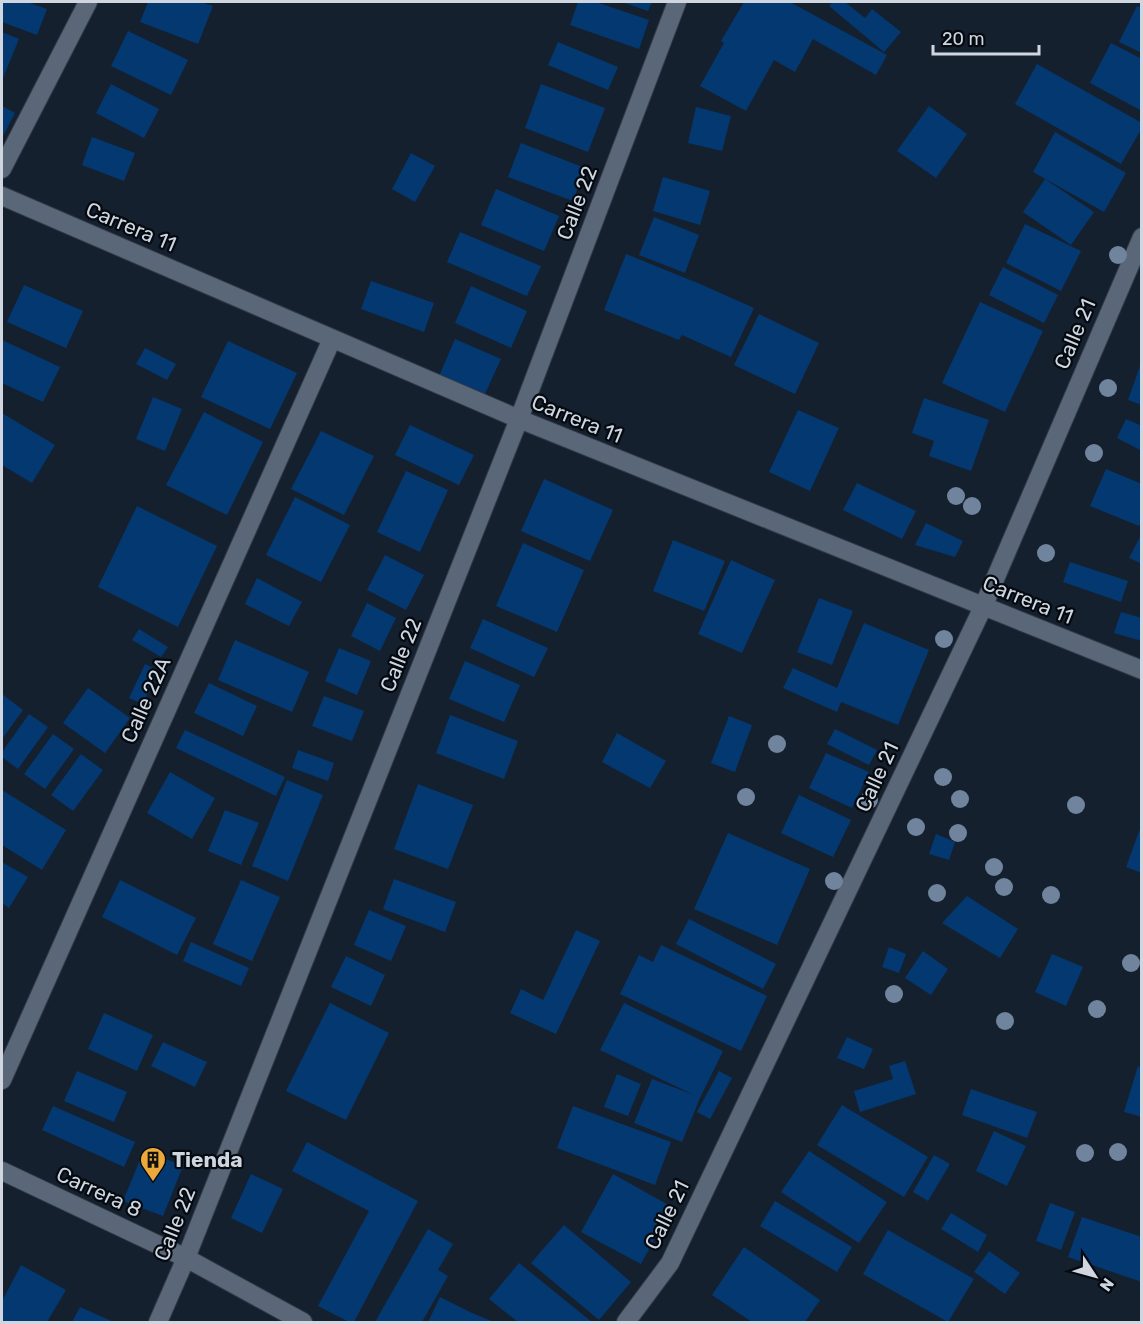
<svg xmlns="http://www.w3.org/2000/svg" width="1143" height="1324" font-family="Rubik,sans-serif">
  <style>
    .building { fill: #033871 }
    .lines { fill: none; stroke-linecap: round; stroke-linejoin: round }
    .street-casing { stroke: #333a46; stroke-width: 20 }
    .street { stroke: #596778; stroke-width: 18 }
    .tree { fill: #70849d }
    .labels { text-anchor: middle; stroke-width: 4.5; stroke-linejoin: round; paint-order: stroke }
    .street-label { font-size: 21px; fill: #cfd6e0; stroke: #050910 }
    .poi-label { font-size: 21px; font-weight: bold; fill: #cfd6e0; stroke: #050910; text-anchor: start }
  </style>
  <rect width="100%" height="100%" fill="#15202e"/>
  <!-- building -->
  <path class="building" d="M2 2H27L47 9 37 35 2 22Z
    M148 2H200L213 6 198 44 140 22Z
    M578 2H596L649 20 639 49 570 25Z
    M622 2H652L648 11Z
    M744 2H790L887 55 876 75 813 39 795 72 774 60 746 111 700 86 724 43 721 41Z
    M833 2H845L865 18 872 9 901 32 884 52 829 6Z
    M1137 6 1142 8V53L1119 42Z
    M128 31 188 60 171 95 111 66Z
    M2 32 19 39 3 78H2Z
    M558 42 618 67 608 90 548 65Z
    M1111 43 1142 59V111L1090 83Z
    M1037 64 1142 123V128L1121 164 1015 104Z
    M111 84 159 109 144 138 96 113Z
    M541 84 605 108 588 152 525 128Z
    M2 106 15 113 2 138Z
    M929 106 967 134 936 178 897 151Z
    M696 107 731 116 722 151 688 143Z
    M1055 132 1126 173 1104 212 1033 172Z
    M92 137 135 153 124 181 82 165Z
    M521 143 585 168 573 201 508 177Z
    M411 153 435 166 415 202 392 189Z
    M663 177 710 191 700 225 653 211Z
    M1045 179 1094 212 1071 245 1023 212Z
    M496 189 559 216 544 251 481 225Z
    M654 217 699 235 685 273 639 255Z
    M1025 224 1081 251 1061 291 1006 263Z
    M460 232 541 266 527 296 447 262Z
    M626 254 700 284 754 308 731 357 682 335 679 340 604 310Z
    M1003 267 1058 295 1044 323 989 295Z
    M371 281 434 303 424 332 361 309Z
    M24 285 83 311 66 348 7 322Z
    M471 286 527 311 511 348 455 323Z
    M980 302 1043 331 1005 412 942 383Z
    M759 314 819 343 795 394 734 365Z
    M455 339 501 359 484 396 439 376Z
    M2 340 60 367 43 402 2 383Z
    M228 341 297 373 270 429 201 397Z
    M145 348 176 364 167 380 136 364Z
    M1141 363H1142V405L1128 400Z
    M153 397 182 409 165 451 136 439Z
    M924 398 989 420 971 471 929 456 934 441 912 433Z
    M798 410 839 428 810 491 769 472Z
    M204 412 263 442 227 515 166 485Z
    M2 413 55 445 32 483 2 465Z
    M1126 419 1142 426V451L1117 438Z
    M410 425 474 455 459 485 395 455Z
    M321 431 374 456 344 515 291 489Z
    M1106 469 1142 484V520L1139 526 1090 506Z
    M406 471 448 490 420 552 377 532Z
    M544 479 613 510 590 561 521 531Z
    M857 483 916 511 902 539 843 510Z
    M295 497 350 525 321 582 266 555Z
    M137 506 217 546 178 627 98 587Z
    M926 523 963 541 955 557 915 545Z
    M1142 533V564L1129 558Z
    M673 540 725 561 704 611 653 591Z
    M523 543 584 570 557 632 496 606Z
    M385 555 424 575 406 610 367 590Z
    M731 560 775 580 742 653 698 634Z
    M1070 562 1128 581 1121 602 1063 582Z
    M257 578 302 602 289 626 245 604Z
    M819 598 853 611 832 665 797 652Z
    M367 603 396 618 380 651 351 636Z
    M1121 612 1142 618V641L1114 633Z
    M483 619 548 648 534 677 470 648Z
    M864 623 929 650 898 725 841 702 837 712 783 688 793 668 837 688Z
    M139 629 168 647 161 657 132 640Z
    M235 640 309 672 292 712 218 680Z
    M339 648 371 661 357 695 325 681Z
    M465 661 520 685 504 722 449 699Z
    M145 664 158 670 143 704 129 698Z
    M209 683 257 706 243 736 194 713Z
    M88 688 130 718 105 753 63 723Z
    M2 694 23 710 2 739Z
    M324 696 364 711 352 741 312 726Z
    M29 714 48 727 18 769 2 757V752Z
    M450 715 518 741 504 779 436 753Z
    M729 716 752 725 735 772 711 763Z
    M835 729 877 750 869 765 827 744Z
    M185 730 285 777 276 796 176 748Z
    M617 733 666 761 650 788 602 762Z
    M53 734 74 749 45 789 24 774Z
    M298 750 334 763 328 781 292 768Z
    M826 753 869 772 852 808 809 788Z
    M81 754 103 770 73 811 51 795Z
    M170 772 215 798 192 839 147 813Z
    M287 780 323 795 288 881 252 866Z
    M418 784 473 805 448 869 394 849Z
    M2 790 66 830 42 870 2 845Z
    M799 795 851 820 833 857 781 833Z
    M225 810 259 823 241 865 208 851Z
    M1141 826H1142V873L1126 867Z
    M728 833 810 869 777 945 694 909Z
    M936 834 955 842 949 860 929 854Z
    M2 862 28 877 9 908 2 903Z
    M394 879 456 902 445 932 383 909Z
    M120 880 196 918 177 955 102 917Z
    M241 880 280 897 252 961 213 944Z
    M967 896 1018 929 1000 958 942 923Z
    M369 910 406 926 391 961 354 945Z
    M689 919 776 964 763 989 676 944Z
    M576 930 600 941 556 1034 510 1013 521 989 543 1000Z
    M191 942 249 968 241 986 183 961Z
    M661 945 767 996 741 1051 620 994 639 955 653 962Z
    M889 947 906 954 899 973 882 967Z
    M923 951 948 969 931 995 905 978Z
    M1052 954 1083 967 1066 1006 1035 992Z
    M346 956 385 975 371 1006 331 987Z
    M330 1003 389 1033 346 1120 286 1091Z
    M624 1003 723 1051 700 1098 682 1142 634 1123 652 1079 694 1095 600 1050Z
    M104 1013 153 1035 137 1071 88 1049Z
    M847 1037 873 1049 864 1069 837 1058Z
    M163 1042 207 1062 195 1087 151 1066Z
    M905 1061 916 1094 860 1112 854 1091 893 1079 889 1066Z
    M1138 1066 1142 1068V1117L1124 1112Z
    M77 1071 127 1092 114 1122 64 1101Z
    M719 1071 732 1078 710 1119 697 1112Z
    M617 1074 641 1084 628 1116 604 1107Z
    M971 1089 1037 1112 1027 1138 962 1115Z
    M842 1105 928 1157 904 1197 817 1145Z
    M53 1106 135 1142 124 1167 42 1130Z
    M573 1106 671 1142 655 1185 557 1148Z
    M994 1131 1026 1146 1007 1186 976 1171Z
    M307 1142 418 1201 354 1322H349L318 1306 369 1211 292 1171Z
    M144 1150 183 1166 163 1216 123 1201Z
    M809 1151 887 1202 859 1243 781 1192Z
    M934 1155 950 1164 928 1201 913 1192Z
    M251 1174 283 1189 262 1233 231 1218Z
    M613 1174 672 1207 641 1264 581 1232Z
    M775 1201 852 1247 837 1272 760 1226Z
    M1050 1203 1075 1212 1061 1250 1036 1241Z
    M951 1213 987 1235 978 1252 941 1229Z
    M1082 1217 1142 1237V1282L1068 1257Z
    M564 1225 631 1282 599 1320 531 1263Z
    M428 1229 453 1244 438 1270 448 1276 422 1322H375Z
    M888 1230 974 1279 948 1322 863 1274Z
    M744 1247 820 1300 805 1322H752L712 1295Z
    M989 1251 1020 1273 1005 1294 974 1272Z
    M519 1263 592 1322H518L489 1299Z
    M21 1265 66 1290 47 1322H2V1301Z
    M440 1297 472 1313 494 1322H428Z
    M80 1307 114 1322H72Z"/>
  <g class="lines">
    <defs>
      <path id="street" d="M2 169 88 2
        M2 196 519 419 1142 670
        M2 1080 332 339
        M2 1171 186 1258 303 1322
        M158 1322 186 1258 519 419 677 2
        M626 1322 670 1263 983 607 1142 237"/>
    </defs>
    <!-- street casing -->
    <use href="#street" class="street-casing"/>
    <!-- street -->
    <use href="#street" class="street"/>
  </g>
  <!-- trees -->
  <g class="tree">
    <circle cx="1118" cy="255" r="9"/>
    <circle cx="1108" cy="388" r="9"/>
    <circle cx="1094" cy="453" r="9"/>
    <circle cx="956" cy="496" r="9"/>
    <circle cx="972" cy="506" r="9"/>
    <circle cx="1046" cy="553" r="9"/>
    <circle cx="944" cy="639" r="9"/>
    <circle cx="777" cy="744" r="9"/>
    <circle cx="943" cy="777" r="9"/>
    <circle cx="746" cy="797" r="9"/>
    <circle cx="960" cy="799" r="9"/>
    <circle cx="869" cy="800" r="9"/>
    <circle cx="1076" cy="805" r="9"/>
    <circle cx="916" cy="827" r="9"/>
    <circle cx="958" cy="833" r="9"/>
    <circle cx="994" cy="867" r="9"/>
    <circle cx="834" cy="881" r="9"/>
    <circle cx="1004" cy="887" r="9"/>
    <circle cx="937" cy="893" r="9"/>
    <circle cx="1051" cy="895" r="9"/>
    <circle cx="1131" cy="963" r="9"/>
    <circle cx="894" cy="994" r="9"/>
    <circle cx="1097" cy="1009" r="9"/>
    <circle cx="1005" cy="1021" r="9"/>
    <circle cx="1118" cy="1152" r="9"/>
    <circle cx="1085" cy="1153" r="9"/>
  </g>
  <!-- icons -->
  <defs>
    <symbol id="building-pin" viewBox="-11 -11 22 30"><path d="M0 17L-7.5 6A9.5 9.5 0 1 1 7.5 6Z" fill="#eca93a" stroke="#050910"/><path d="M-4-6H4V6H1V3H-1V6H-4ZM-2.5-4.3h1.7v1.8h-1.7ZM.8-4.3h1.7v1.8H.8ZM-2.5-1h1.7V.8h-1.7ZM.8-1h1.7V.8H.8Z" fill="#111"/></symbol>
  </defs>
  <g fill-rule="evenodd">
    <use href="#building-pin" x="138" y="1145" width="30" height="40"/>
  </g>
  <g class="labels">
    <!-- street labels -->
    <g class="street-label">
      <text transform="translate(577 203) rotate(-69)" y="7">Calle 22</text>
      <text transform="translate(131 227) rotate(23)" y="7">Carrera 11</text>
      <text transform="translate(1075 334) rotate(-67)" y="7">Calle 21</text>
      <text transform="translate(577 419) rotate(22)" y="7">Carrera 11</text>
      <text transform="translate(1028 600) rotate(22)" y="7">Carrera 11</text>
      <text transform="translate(401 655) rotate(-68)" y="7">Calle 22</text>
      <text transform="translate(146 700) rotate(-66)" y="7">Calle 22A</text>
      <text transform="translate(877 777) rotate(-65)" y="7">Calle 21</text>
      <text transform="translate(99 1192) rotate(25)" y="7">Carrera 8</text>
      <text transform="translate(667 1215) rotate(-64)" y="7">Calle 21</text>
      <text transform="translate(175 1224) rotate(-68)" y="7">Calle 22</text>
    </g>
    <!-- poi labels -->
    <g class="poi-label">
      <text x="172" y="1167">Tienda</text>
    </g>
  </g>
  <!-- border -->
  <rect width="1143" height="1324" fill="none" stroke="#cfd6e0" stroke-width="6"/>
  <!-- north arrow -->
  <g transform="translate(1095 1276) rotate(126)" stroke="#050910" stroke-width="4.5" paint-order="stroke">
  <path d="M0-4.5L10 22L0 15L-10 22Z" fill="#cfd6e0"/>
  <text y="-9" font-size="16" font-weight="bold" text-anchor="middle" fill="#cfd6e0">N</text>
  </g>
  <!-- scale -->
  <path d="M933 45v9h106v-9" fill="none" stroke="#cfd6e0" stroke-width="3"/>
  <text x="942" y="45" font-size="18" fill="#cfd6e0" stroke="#050910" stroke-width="4.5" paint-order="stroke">20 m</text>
</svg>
